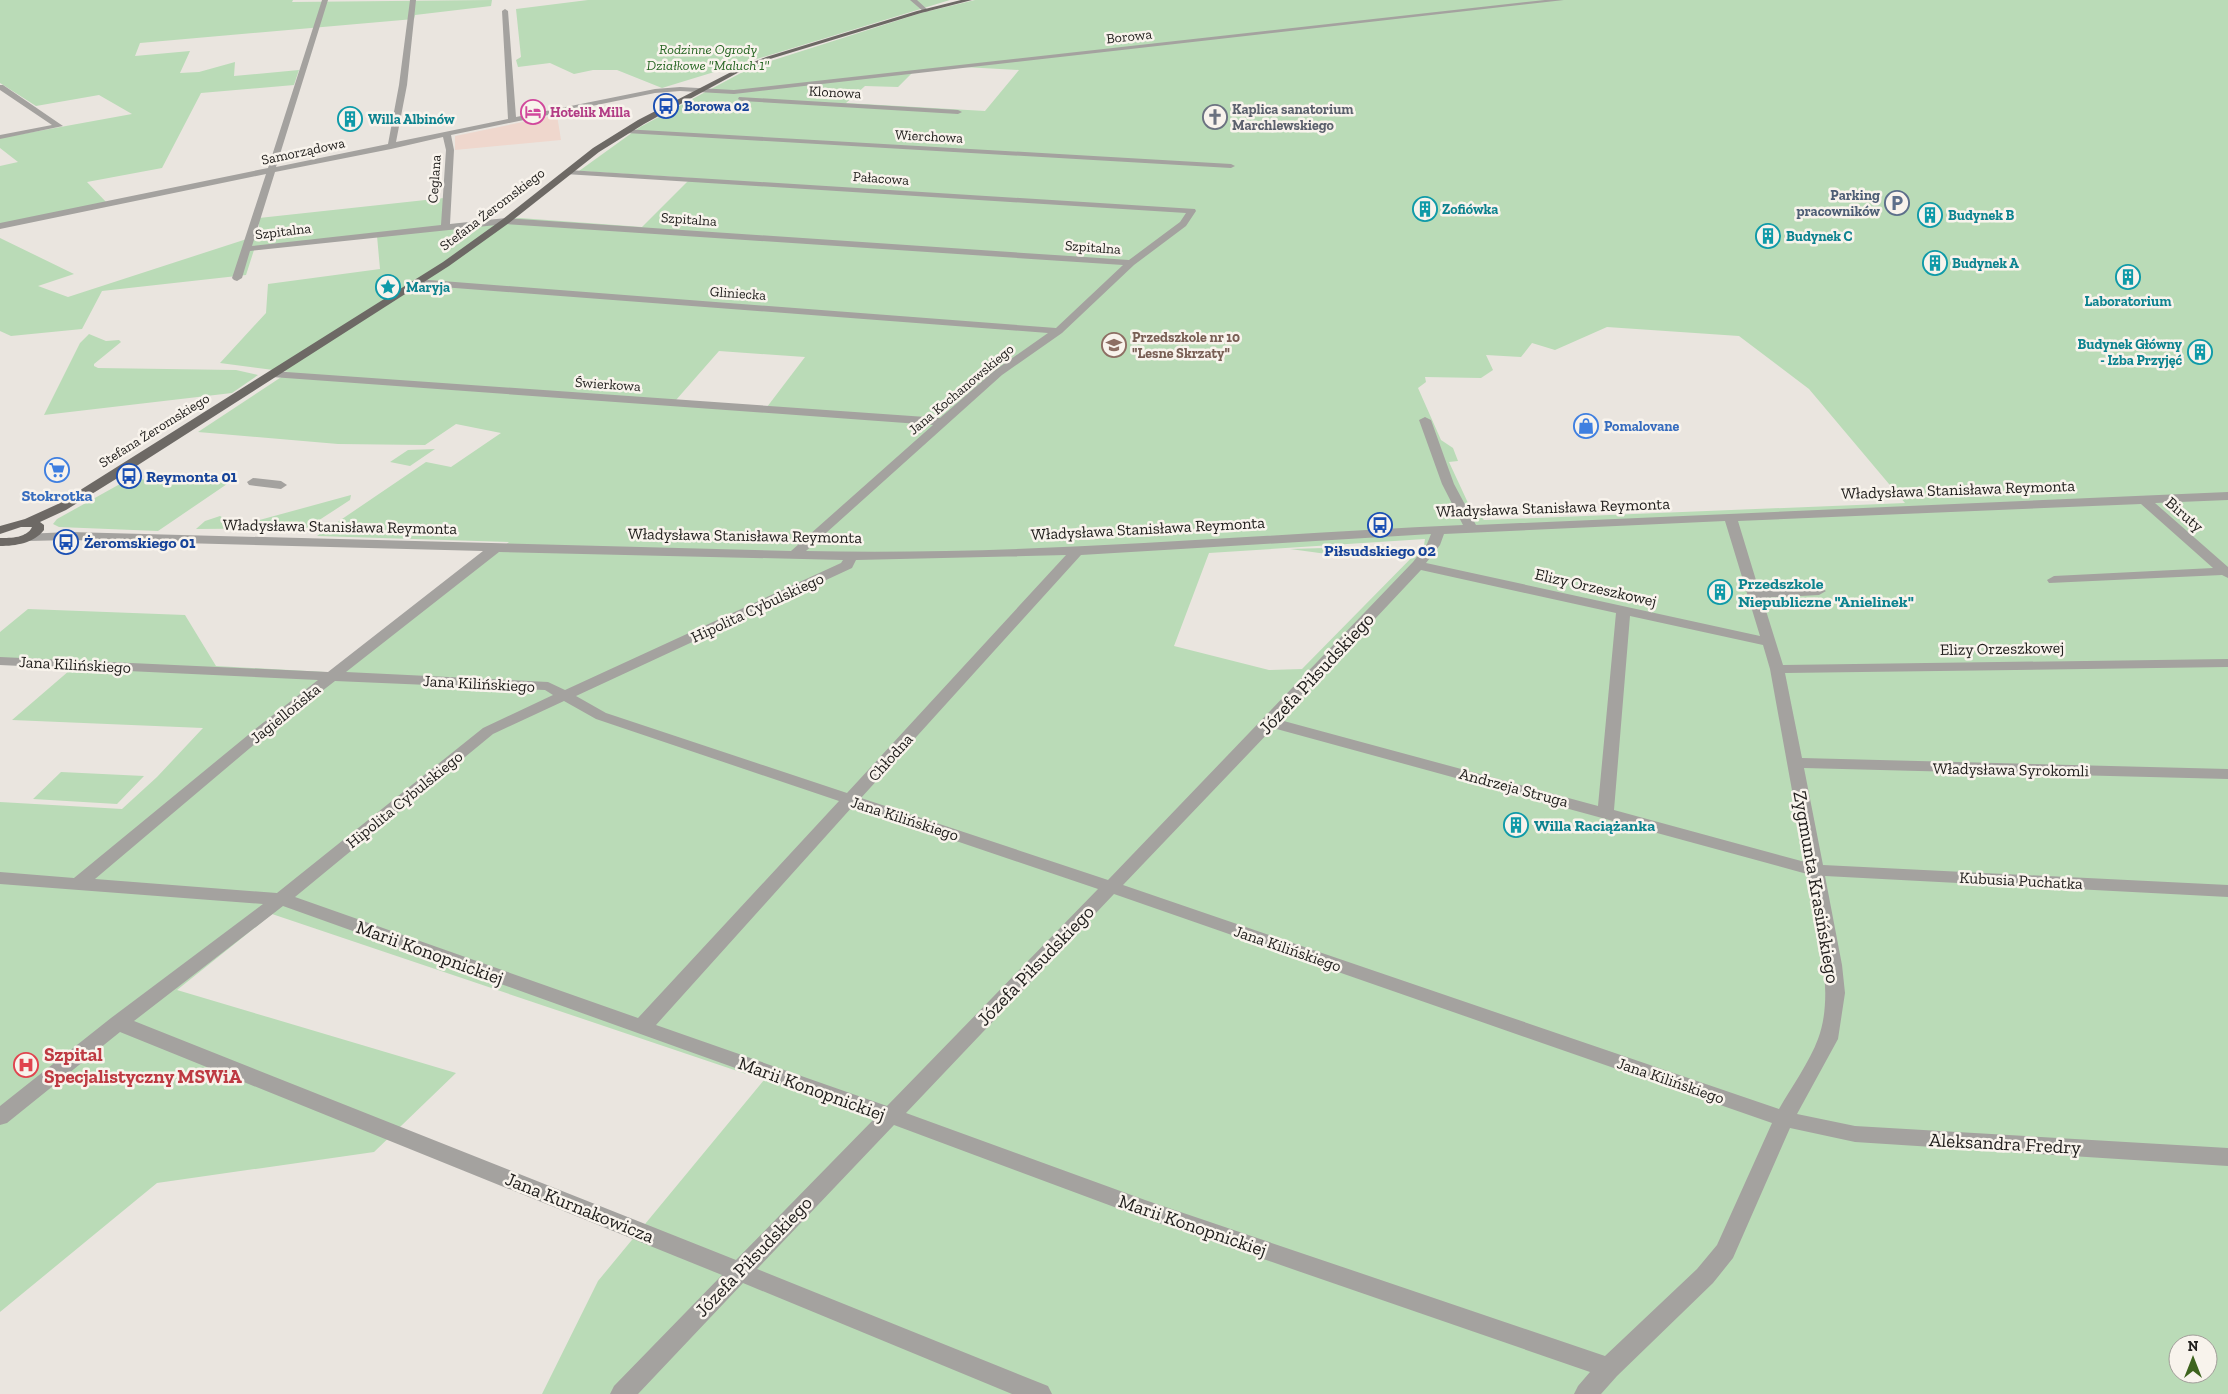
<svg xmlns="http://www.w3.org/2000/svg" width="2228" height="1394" font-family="'Zilla Slab',serif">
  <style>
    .industrial { fill: #efd7cd }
    .green { fill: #badbb7; fill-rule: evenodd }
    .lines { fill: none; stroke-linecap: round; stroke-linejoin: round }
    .minor { fill: #a4a29f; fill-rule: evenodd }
    .major { fill: #6d6965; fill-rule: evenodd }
    .labels { text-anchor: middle; stroke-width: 5; stroke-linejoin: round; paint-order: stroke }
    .far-street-label { font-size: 14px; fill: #22201e; stroke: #f8f3ec }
    .far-park-label { font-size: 14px; font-style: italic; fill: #276623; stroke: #f8f3ec }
    .far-transit-label { font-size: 14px; font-weight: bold; fill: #164399; stroke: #f8f3ec; text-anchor: start }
    .far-worship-label { font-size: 14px; font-weight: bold; fill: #5b616d; stroke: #f8f3ec; text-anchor: start }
    .far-hotel-label { font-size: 14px; font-weight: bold; fill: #b23c85; stroke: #f8f3ec; text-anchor: start }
    .far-culture-label { font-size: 14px; font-weight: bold; fill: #0d838f; stroke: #f8f3ec; text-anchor: start }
    .far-service-label { font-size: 14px; font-weight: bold; fill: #4e5e75; stroke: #f8f3ec; text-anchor: end }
    .far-education-label { font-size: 14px; font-weight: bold; fill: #785e54; stroke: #f8f3ec; text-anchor: start }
    .far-shop-label { font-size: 14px; font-weight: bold; fill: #366cbe; stroke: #f8f3ec; text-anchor: start }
    .transit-label { font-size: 16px; font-weight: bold; fill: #164399; stroke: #f8f3ec; text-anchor: start }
    .street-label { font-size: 16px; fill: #22201e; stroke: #f8f3ec }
    .shop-label { font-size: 16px; font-weight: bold; fill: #366cbe; stroke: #f8f3ec }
    .culture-label { font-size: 16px; font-weight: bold; fill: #0d838f; stroke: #f8f3ec; text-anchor: start }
    .near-street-label { font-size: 19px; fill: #22201e; stroke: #f8f3ec }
    .near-health-label { font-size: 19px; font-weight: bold; fill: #be3a42; stroke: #f8f3ec; text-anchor: start }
  </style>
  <rect width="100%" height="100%" fill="#eae5df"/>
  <!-- industrial -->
  <path class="industrial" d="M557 115 561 140 455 150V136Z"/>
  <!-- green -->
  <path class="green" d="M0 0H293L292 2 492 0 491 6 415 15 414 19 140 43 135 56 190 51 180 73 199 72 235 62 234 76 299 70 294 85 201 93 162 168 87 182 107 203 0 224V166L18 162 0 148V138L132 114 99 95 36 106 0 83Z
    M588 0H950L662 88 617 70H593L574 74 550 63 518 67 516 60 521 57 516 9Z
    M975 0H2228V1394H542L598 1281 764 1080 272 914 177 990 456 1073 374 1152 157 1183 0 1312V802L122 809 157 777 203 728 12 720 77 664 0 661V632L28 609 185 615 216 666 343 673 509 542 317 536 426 462 451 467 501 433 456 424 425 445 338 444 198 432 289 372 220 363 266 313 268 284 380 269 377 236 254 250 246 275 102 291 82 329 11 336 0 331V238L74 274 38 286 68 297 259 235V218L444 198 443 225 520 218 642 227 691 178 579 171 640 127 752 67 921 13ZM964 67 1019 70 985 111 846 103 865 86 898 87 912 73ZM1607 327 1739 336 1809 389 1905 503 1484 520 1482 518H1475L1449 462 1458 461 1453 448 1441 440 1418 388 1426 382 1425 377 1481 378 1493 370 1486 355 1521 357 1532 343 1555 350ZM719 351 805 357 767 407 676 400ZM1425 539 1424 545 1302 669 1269 670 1174 646 1209 553ZM2178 1344H2208V1374H2178Z
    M89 334 106 341 119 340 121 342 94 364V366L98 368 236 370 258 375 232 393 44 415 80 343Z
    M435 449 410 466 390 462 408 450Z
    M129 479 223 482H230L158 531 59 527 53 524 57 519Z
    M351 495 350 500 307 528 196 529 205 521 220 516 232 523 245 524Z
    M1358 547 1349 557 1290 549Z
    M61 772 144 776 117 804 33 799Z"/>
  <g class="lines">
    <!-- minor -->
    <path class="minor" d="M322 0H328L276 167 388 144 399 85 410 0H416L407 85 396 142 508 119 502 11 505 9 508 11 516 117 655 89 680 87 734 90 1545 0H1564L734 94 680 91 655 93 451 135 454 150 450 224 506 218 1129 260 1180 222 1186 213 565 174V170H568L1195 209 1196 211 1186 226 1134 265 1062 333 1002 375 806 551C1025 556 1244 535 1463 525L1442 484 1419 420 1425 417 1431 420 1454 484 1476 525 2228 492V500L2155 503 2228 567V578L2222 575 2049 583 2047 580 2054 576 2213 568 2141 504 1738 521 1759 590 1819 587 1826 591 1819 595 1762 598 1783 665 2228 659V667L1785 673 1802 758 2228 769V779L1804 768 1823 865 2228 885V897L1825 876 1842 965 1845 993 1838 1039 1797 1114 1855 1126 2228 1148V1166L1855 1142 1790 1128 1733 1258 1713 1283 1617 1376 1601 1394H1574L1578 1386 1590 1372 1133 1214 894 1125 757 1269 1048 1386 1052 1394H1012L743 1283 638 1394H610L614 1386 722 1275 120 1032 7 1123 0 1125V1106L111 1018 263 904 0 884V872L74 878 259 726 318 680 0 665V657L328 672 483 551 70 540 29 541 24 540 23 537 24 534 70 532 791 551 933 425 272 377 267 374 272 371 940 418 994 371 1048 333 416 285 411 282 416 279 1056 328 1123 265 506 224 250 251 242 278 237 281 234 280 232 278 266 174 0 229V223L268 168ZM443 137 446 150 441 225 252 246 275 172 391 149ZM1725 521 1760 636 1426 563 1440 545 1444 534ZM1431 534 1427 544 1413 562 1108 880 861 798 1081 555ZM499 552 843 560 841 563 565 690 548 682 346 672ZM1066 555 847 793 606 713 576 696 852 568 856 560ZM1421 570 1616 613 1598 806 1280 720ZM1630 616 1763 645 1770 669 1805 862 1614 810ZM335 681 545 690 553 695 483 728 277 893 95 879 269 732ZM564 701 596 719 839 801 638 1018 295 897 493 734ZM1273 728 1807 874C1816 923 1836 992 1818 1039 1810 1061 1791 1088 1779 1109L1123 885ZM853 806 1098 889 887 1106 656 1025ZM1114 894 1772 1123 1717 1245 1697 1269 1605 1356 1145 1200 906 1113ZM283 906 875 1118 736 1260 134 1021Z
      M910 0H917L929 11 924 12Z
      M0 85H3L63 126 0 139V135L52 125 0 90Z
      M739 97 958 110 962 112 958 114 742 101 738 99Z
      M623 129 1231 164 1235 166 1231 168 626 133H623Z
      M253 478 281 481 287 485 281 489 249 485 247 482Z"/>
    <!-- major -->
    <path class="major" d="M961 0H972L921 13 770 59 741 71 644 124 599 152 509 223 449 266 124 474 66 510 40 522 44 525V530C34 543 16 546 0 546V538C11 538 27 538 32 527H21L0 534V526L25 519 58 504 443 262 503 219 593 148 638 120 737 69 766 57 917 11Z"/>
  </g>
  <!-- icons -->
  <defs>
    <symbol id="bus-ring" viewBox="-11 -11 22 22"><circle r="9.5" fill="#f8f3ec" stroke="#1a4fb4" stroke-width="1.5"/><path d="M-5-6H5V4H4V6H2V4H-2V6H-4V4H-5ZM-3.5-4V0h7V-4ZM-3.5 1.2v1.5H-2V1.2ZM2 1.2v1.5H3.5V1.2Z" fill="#1a4fb4"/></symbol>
    <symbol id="hotel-ring" viewBox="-11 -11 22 22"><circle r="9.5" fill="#f8f3ec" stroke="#d1479c" stroke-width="1.5"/><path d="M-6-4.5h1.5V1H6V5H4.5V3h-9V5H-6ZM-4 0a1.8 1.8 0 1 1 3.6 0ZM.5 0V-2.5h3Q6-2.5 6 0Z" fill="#d1479c"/></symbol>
    <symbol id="church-ring" viewBox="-11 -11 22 22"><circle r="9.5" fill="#f8f3ec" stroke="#6b7280" stroke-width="1.5"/><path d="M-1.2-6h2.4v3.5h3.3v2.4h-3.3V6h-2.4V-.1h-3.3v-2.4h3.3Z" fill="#6b7280"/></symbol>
    <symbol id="building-ring" viewBox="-11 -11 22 22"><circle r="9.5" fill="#f8f3ec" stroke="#0f9aa8" stroke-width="1.5"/><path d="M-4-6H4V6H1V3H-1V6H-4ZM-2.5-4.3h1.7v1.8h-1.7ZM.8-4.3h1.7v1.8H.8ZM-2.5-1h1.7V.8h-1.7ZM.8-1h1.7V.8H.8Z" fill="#0f9aa8"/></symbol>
    <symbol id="parking-ring" viewBox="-11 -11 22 22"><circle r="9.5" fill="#f8f3ec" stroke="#5c6f8a" stroke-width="1.5"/><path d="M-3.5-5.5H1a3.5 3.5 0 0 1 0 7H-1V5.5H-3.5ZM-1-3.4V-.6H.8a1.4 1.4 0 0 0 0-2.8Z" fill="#5c6f8a"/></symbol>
    <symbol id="sight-ring" viewBox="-11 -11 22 22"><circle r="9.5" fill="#f8f3ec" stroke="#0f9aa8" stroke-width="1.5"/><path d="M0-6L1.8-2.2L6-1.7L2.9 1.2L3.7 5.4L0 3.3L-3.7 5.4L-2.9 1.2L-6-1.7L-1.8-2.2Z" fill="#0f9aa8"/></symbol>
    <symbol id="school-ring" viewBox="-11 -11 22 22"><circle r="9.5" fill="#f8f3ec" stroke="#8d6e63" stroke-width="1.5"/><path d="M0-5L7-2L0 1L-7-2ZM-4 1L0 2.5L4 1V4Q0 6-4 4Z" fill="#8d6e63"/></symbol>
    <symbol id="shop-ring" viewBox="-11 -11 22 22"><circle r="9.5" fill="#f8f3ec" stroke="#3f7fe0" stroke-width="1.5"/><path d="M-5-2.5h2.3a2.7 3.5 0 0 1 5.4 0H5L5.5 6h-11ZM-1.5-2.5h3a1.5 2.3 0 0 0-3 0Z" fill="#3f7fe0"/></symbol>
    <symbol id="supermarket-ring" viewBox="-11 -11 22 22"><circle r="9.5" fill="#f8f3ec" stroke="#3f7fe0" stroke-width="1.5"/><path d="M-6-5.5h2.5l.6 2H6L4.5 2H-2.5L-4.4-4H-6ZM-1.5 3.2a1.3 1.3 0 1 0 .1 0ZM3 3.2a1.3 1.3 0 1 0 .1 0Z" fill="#3f7fe0"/></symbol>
    <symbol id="hospital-ring" viewBox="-11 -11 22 22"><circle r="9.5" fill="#f8f3ec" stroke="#e0444e" stroke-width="1.5"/><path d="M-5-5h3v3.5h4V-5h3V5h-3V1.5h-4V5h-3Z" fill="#e0444e"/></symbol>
  </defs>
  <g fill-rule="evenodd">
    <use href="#bus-ring" x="652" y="92" width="28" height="28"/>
    <use href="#hotel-ring" x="519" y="98" width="28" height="28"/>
    <use href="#church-ring" x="1201" y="103" width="28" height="28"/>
    <use href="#building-ring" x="336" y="105" width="28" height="28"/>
    <use href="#parking-ring" x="1883" y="189" width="28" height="28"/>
    <use href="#building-ring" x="1411" y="195" width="28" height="28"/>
    <use href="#building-ring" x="1916" y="201" width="28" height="28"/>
    <use href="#building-ring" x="1754" y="222" width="28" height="28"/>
    <use href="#building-ring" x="1921" y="249" width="28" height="28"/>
    <use href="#building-ring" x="2114" y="263" width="28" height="28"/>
    <use href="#sight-ring" x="374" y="273" width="28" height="28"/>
    <use href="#school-ring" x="1100" y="331" width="28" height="28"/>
    <use href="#building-ring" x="2186" y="338" width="28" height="28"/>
    <use href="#shop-ring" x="1572" y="412" width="28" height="28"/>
    <use href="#supermarket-ring" x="43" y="456" width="28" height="28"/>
    <use href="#bus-ring" x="115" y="462" width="28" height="28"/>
    <use href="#bus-ring" x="1366" y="511" width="28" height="28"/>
    <use href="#bus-ring" x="52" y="528" width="28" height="28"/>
    <use href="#building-ring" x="1706" y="578" width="28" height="28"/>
    <use href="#building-ring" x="1502" y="811" width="28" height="28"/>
    <use href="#hospital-ring" x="12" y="1051" width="28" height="28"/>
  </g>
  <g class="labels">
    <!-- far-street labels -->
    <g class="far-street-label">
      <text transform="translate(1129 36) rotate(-6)" y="5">Borowa</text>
      <text transform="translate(835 92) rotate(3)" y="5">Klonowa</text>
      <text transform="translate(929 136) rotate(3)" y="5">Wierchowa</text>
      <text transform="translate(303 151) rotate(-12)" y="5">Samorządowa</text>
      <text transform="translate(881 178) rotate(4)" y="5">Pałacowa</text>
      <text transform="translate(434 179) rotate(-86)" y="5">Ceglana</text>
      <text transform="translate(492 209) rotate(-37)" y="5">Stefana Żeromskiego</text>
      <text transform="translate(689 219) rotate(4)" y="5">Szpitalna</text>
      <text transform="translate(283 231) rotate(-7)" y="5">Szpitalna</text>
      <text transform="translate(1093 247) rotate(4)" y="5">Szpitalna</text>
      <text transform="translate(738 293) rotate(4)" y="5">Gliniecka</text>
      <text transform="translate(608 384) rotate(4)" y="5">Świerkowa</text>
      <text transform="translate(961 389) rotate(-40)" y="5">Jana Kochanowskiego</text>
      <text transform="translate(154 430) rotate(-32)" y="5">Stefana Żeromskiego</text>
    </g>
    <!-- far-park labels -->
    <g class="far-park-label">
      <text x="708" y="54">Rodzinne Ogrody<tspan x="708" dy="16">Działkowe "Maluch 1"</tspan></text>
    </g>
    <!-- far-transit labels -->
    <g class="far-transit-label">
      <text x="684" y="111">Borowa 02</text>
    </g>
    <!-- far-worship labels -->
    <g class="far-worship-label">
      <text x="1232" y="114">Kaplica sanatorium<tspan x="1232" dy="16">Marchlewskiego</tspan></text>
    </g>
    <!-- far-hotel labels -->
    <g class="far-hotel-label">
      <text x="550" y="117">Hotelik Milla</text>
    </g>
    <!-- far-culture labels -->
    <g class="far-culture-label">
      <text x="368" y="124">Willa Albinów</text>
      <text x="1442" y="214">Zofiówka</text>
      <text x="1948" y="220">Budynek B</text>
      <text x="1786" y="241">Budynek C</text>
      <text x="1952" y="268">Budynek A</text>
      <text x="406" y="292">Maryja</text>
      <text x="2128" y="306" text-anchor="middle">Laboratorium</text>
      <text x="2182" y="349" text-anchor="end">Budynek Główny<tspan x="2182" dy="16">- Izba Przyjęć</tspan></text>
    </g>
    <!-- far-service labels -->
    <g class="far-service-label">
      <text x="1880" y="200">Parking<tspan x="1880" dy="16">pracowników</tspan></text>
    </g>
    <!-- far-education labels -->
    <g class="far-education-label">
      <text x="1132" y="342">Przedszkole nr 10<tspan x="1132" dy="16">"Lesne Skrzaty"</tspan></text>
    </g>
    <!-- far-shop labels -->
    <g class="far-shop-label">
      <text x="1604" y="431">Pomalovane</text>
    </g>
    <!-- transit labels -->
    <g class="transit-label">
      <text x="146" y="482">Reymonta 01</text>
      <text x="84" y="548">Żeromskiego 01</text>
      <text x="1380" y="556" text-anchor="middle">Piłsudskiego 02</text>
    </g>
    <!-- street labels -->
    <g class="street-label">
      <text transform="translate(1958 489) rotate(-2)" y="6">Władysława Stanisława Reymonta</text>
      <text transform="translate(1553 507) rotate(-2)" y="6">Władysława Stanisława Reymonta</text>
      <text transform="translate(2185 514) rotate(41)" y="6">Biruty</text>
      <text transform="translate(340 526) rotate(1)" y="6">Władysława Stanisława Reymonta</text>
      <text transform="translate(1148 528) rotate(-3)" y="6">Władysława Stanisława Reymonta</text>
      <text transform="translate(745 535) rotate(1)" y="6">Władysława Stanisława Reymonta</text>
      <text transform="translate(1596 587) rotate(13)" y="6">Elizy Orzeszkowej</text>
      <text transform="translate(757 607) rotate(-25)" y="6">Hipolita Cybulskiego</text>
      <text transform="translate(2002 648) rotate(-1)" y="6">Elizy Orzeszkowej</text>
      <text transform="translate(75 664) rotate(3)" y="6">Jana Kilińskiego</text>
      <text transform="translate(479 683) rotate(3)" y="6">Jana Kilińskiego</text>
      <text transform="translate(285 713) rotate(-39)" y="6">Jagiellońska</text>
      <text transform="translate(890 757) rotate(-48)" y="6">Chłodna</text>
      <text transform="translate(2011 769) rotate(1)" y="6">Władysława Syrokomli</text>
      <text transform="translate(1514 787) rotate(15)" y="6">Andrzeja Struga</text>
      <text transform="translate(404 799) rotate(-39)" y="6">Hipolita Cybulskiego</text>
      <text transform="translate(905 818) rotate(18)" y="6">Jana Kilińskiego</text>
      <text transform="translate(2021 880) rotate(3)" y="6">Kubusia Puchatka</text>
      <text transform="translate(1288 948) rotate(19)" y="6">Jana Kilińskiego</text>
      <text transform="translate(1671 1080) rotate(19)" y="6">Jana Kilińskiego</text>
    </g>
    <!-- shop labels -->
    <g class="shop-label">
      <text x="57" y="501">Stokrotka</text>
    </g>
    <!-- culture labels -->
    <g class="culture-label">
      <text x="1738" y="589">Przedszkole<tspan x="1738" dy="18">Niepubliczne "Anielinek"</tspan></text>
      <text x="1534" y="831">Willa Raciążanka</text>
    </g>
    <!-- near-street labels -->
    <g class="near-street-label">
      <text transform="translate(1316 673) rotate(-47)" y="7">Józefa Piłsudskiego</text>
      <text transform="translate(1817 887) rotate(80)" y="7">Zygmunta Krasińskiego</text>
      <text transform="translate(430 952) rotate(20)" y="7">Marii Konopnickiej</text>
      <text transform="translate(1035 965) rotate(-46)" y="7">Józefa Piłsudskiego</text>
      <text transform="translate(812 1088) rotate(20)" y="7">Marii Konopnickiej</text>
      <text transform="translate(2005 1143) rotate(3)" y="7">Aleksandra Fredry</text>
      <text transform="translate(580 1207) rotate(22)" y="7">Jana Kurnakowicza</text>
      <text transform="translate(1193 1225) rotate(19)" y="7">Marii Konopnickiej</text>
      <text transform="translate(753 1256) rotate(-46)" y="7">Józefa Piłsudskiego</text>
    </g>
    <!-- near-health labels -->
    <g class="near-health-label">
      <text x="44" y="1061">Szpital<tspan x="44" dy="22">Specjalistyczny MSWiA</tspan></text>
    </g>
  </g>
  <!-- north arrow -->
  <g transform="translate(2193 1359)"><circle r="24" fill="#f8f3ec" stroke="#a29f9a"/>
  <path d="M0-4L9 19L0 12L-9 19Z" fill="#3d631d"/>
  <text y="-8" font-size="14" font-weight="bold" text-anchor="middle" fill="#22201e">N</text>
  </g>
</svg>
